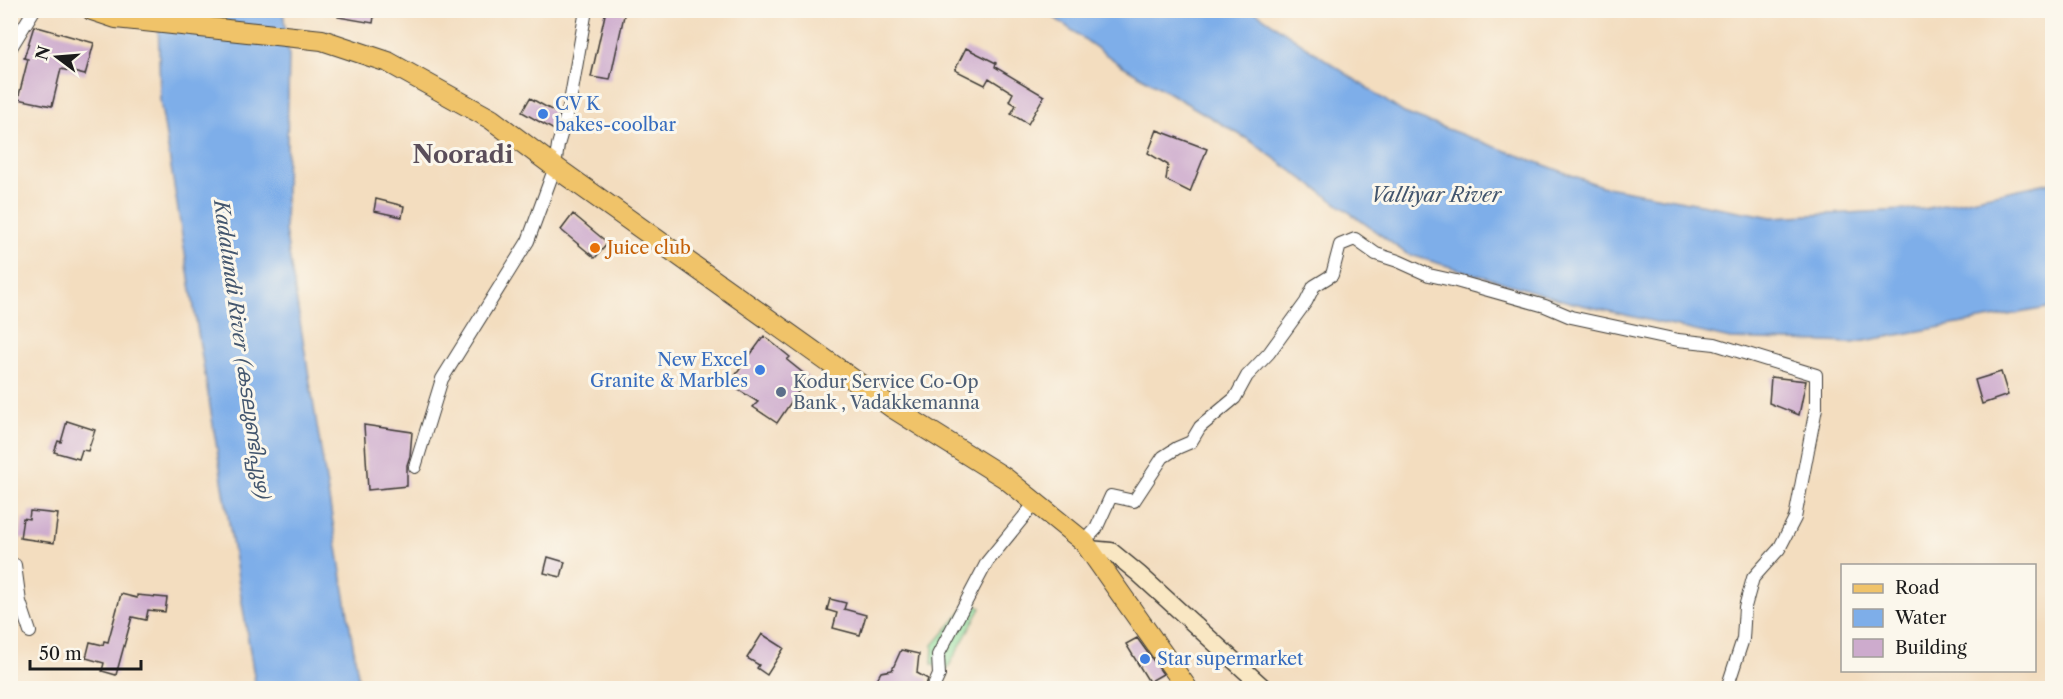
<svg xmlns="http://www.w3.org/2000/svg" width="2063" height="699" font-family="'Libre Caslon Text','Noto Sans Malayalam',serif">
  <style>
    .green { fill: #90df9e; stroke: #567e5d; stroke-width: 1.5 }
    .water { fill: #7eaee9; stroke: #4d6582; stroke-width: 1.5 }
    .building { fill: #cdabcd }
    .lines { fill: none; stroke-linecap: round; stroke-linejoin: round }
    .minor-casing { stroke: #3c3934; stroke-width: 14 }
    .secondary-casing { stroke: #3c3934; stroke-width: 19 }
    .primary-casing { stroke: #3c3934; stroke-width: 22 }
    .minor { stroke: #fff; stroke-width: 12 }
    .secondary { stroke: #f9e7c3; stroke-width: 16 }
    .primary { stroke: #f0c369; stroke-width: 20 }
    .shop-dot { fill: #3f7fe0; stroke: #fbf7ec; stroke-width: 2 }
    .food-dot { fill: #e8710a; stroke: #fbf7ec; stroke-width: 2 }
    .service-dot { fill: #5c6f8a; stroke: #fbf7ec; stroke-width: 2 }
    .labels { text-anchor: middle; stroke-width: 6; stroke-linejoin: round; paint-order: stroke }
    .shop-label { font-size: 18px; fill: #366cbe; stroke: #fbf7ec; text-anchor: start }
    .food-label { font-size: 18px; fill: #c56008; stroke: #fbf7ec; text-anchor: start }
    .service-label { font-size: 18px; fill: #4e5e75; stroke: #fbf7ec; text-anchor: start }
    .water-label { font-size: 20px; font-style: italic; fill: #43566e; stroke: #fbf7ec }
    .district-label { font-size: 24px; font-weight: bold; fill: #5a4e5a; stroke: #fbf7ec }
  </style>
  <rect width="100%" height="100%" fill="#fbf7ec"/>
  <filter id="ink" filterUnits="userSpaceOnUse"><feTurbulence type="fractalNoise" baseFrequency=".0167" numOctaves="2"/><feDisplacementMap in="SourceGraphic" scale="12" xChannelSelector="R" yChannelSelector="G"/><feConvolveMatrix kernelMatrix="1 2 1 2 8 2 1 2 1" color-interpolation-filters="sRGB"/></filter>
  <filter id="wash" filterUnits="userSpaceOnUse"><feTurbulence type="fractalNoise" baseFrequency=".008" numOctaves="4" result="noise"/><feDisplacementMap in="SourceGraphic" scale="24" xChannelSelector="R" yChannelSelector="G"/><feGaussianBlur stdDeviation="1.35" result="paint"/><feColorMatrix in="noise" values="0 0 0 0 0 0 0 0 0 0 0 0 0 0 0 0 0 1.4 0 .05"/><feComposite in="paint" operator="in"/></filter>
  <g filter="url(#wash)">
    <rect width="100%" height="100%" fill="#f3ddbf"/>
    <!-- green -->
    <path class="green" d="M970 602 981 608 946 671 932 664 933 645Z"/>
    <!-- water -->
    <path class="water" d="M158 11H283L289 56 285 230 360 688H256L160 100Z
      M1045 11H1254L1404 113 1601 186 1772 217 1924 209 2052 182V307L1853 343 1730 339 1569 302 1407 254 1249 140 1118 63Z"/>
    <g id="blocks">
      <!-- building -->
      <path class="building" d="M339 10H375L373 23 338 17Z
        M606 10 625 11 610 80 591 77Z
        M34 26 94 43 85 75 61 69 52 106 18 99 28 59 24 58Z
        M966 48 996 63 995 67 1044 96 1028 124 1011 114 1016 105 1009 101 1013 93 989 78 985 85 955 70Z
        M530 98 559 114 554 130 522 112Z
        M1157 130 1207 149 1190 192 1166 180 1168 165 1148 153Z
        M376 199 404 206 402 217 374 211Z
        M573 214 608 243 595 258 561 230Z
        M764 336 790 357 787 360 808 377 777 423 753 407 758 402 729 384Z
        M2001 372 2008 395 1982 404 1975 380Z
        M1771 377 1806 381 1799 415 1769 403Z
        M67 421 95 430 88 451 82 450 79 459 54 452 58 441 61 442Z
        M364 425 412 432 410 456 407 465V486L368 490Z
        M30 511 58 514 54 543 20 538 23 518 29 519Z
        M548 557 565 562 561 577 544 573Z
        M121 594 137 598V595L167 598 165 612 148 610 146 620 132 617 116 675 102 671 104 663 86 658 90 642 103 645 104 641 108 642Z
        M830 599 846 603 844 609 866 615 860 635 833 628 837 613 827 610Z
        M762 634 784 648 767 675 757 668 759 665 747 658Z
        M1137 638 1163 674 1149 682 1126 644Z
        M901 650 919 654 917 673 928 679 925 688H872L881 672 892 670Z"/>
    </g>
  </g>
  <g filter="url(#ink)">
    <use href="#blocks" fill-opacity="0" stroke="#3c3934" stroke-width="1.5"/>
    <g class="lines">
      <defs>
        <path id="minor" d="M10 49 34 10
          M415 467 442 379 528 241 555 167 558 145 569 108 586 10
          M1084 542 1096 529 1111 496 1134 501 1163 457 1177 448 1191 442 1200 427 1235 398 1247 376 1269 353 1306 302 1314 286 1332 275 1340 245 1355 239 1376 254 1398 261 1429 275 1456 281 1545 306 1571 317 1678 340 1715 344 1816 375V408L1795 518 1779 549 1753 578 1745 607 1743 639 1727 688
          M10 565H15L20 602 30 632
          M933 688 939 675 938 655 987 562 1035 503"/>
        <path id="secondary" d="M1089 549 1111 551 1139 574 1264 688"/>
        <path id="primary" d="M92 10 116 18 322 40 388 62 491 119 555 167 893 408 1005 478 1084 542 1187 688"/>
      </defs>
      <!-- minor casing -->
      <use href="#minor" class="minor-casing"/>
      <!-- secondary casing -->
      <use href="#secondary" class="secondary-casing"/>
      <!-- primary casing -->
      <use href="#primary" class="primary-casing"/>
      <!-- minor -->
      <use href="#minor" class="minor"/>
      <!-- secondary -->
      <use href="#secondary" class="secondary"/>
      <!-- primary -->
      <use href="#primary" class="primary"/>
    </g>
  </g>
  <!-- markers -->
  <g class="shop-dot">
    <circle cx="543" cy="114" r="6"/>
    <circle cx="760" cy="370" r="6"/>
    <circle cx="1145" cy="659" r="6"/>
  </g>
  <circle class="food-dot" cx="595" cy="248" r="6"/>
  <circle class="service-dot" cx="781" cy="392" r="6"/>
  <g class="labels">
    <!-- shop labels -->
    <g class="shop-label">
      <text x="555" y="110">CV K<tspan x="555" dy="21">bakes-coolbar</tspan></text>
      <text x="748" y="366" text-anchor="end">New Excel<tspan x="748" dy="21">Granite &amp; Marbles</tspan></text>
      <text x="1157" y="665">Star supermarket</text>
    </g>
    <!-- food labels -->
    <g class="food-label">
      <text x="607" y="254">Juice club</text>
    </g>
    <!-- service labels -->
    <g class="service-label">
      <text x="793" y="388">Kodur Service Co-Op<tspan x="793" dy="21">Bank , Vadakkemanna</tspan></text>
    </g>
    <!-- water labels -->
    <g class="water-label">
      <text x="1436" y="202">Valliyar River</text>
      <text transform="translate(242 350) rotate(82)" y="7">Kadalundi River (കടലുണ്ടിപ്പുഴ)</text>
    </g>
    <!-- district labels -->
    <g class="district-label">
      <text x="463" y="163">Nooradi</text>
    </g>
  </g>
  <!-- margin -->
  <rect width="2063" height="699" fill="none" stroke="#fbf7ec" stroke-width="36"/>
  <!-- legend -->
  <rect x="1841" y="564" width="195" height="108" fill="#fbf7ec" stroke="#a29f99" stroke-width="1.5"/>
  <rect x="1853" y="584" width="30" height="9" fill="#f0c369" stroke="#a29f99" stroke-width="1.5"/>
  <text x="1895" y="594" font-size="18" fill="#1c1c1c">Road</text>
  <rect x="1853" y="609" width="30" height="18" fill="#7eaee9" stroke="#a29f99" stroke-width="1.5"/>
  <text x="1895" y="624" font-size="18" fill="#1c1c1c">Water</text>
  <rect x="1853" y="639" width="30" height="18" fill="#cdabcd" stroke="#a29f99" stroke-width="1.5"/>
  <text x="1895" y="654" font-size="18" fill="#1c1c1c">Building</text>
  <!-- north arrow -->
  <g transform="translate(57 57) rotate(286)" stroke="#fbf7ec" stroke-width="4.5" paint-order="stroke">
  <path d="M0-4.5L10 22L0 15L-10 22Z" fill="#1c1c1c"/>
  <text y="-9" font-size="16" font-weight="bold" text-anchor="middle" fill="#1c1c1c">N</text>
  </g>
  <!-- scale -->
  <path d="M30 660v9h111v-9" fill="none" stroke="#1c1c1c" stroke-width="3"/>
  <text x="39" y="660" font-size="18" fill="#1c1c1c" stroke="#fbf7ec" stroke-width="4.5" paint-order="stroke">50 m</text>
</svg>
